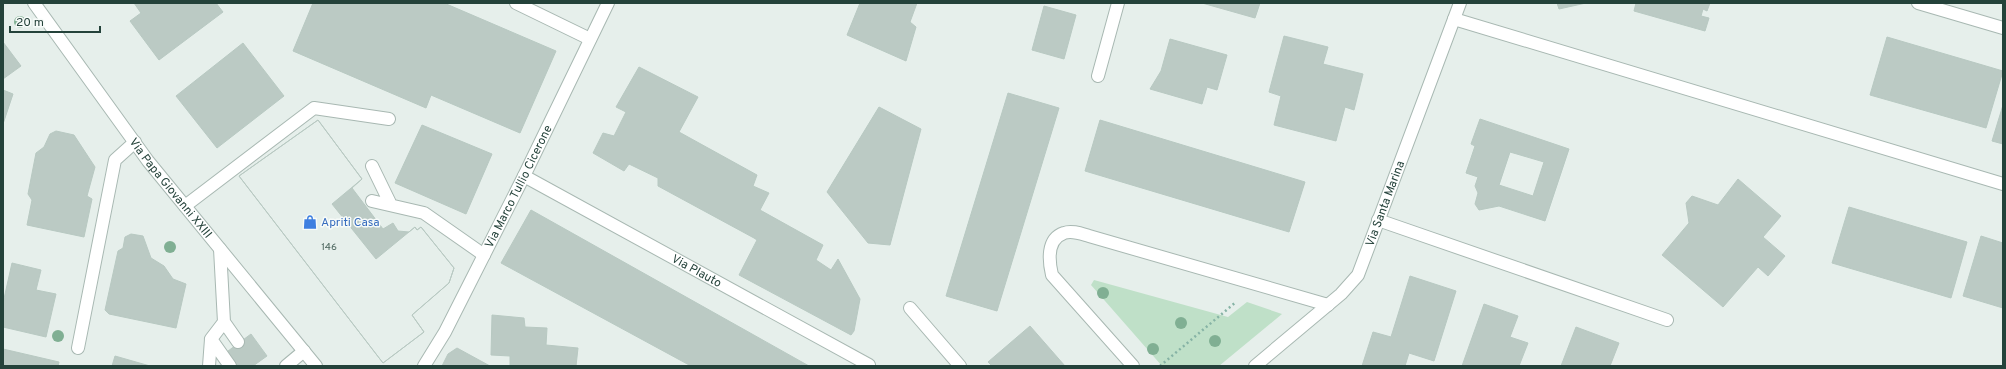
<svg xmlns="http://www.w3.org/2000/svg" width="2006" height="369" font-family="Overpass,sans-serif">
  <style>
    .green { fill: #bfe0c8 }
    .building { fill: #bbcac4; stroke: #b8c9c2; fill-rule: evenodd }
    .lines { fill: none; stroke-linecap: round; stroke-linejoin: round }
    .service-casing { stroke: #a8b8b2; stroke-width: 14 }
    .minor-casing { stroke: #a8b8b2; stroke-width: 14 }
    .tertiary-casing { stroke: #a8b8b2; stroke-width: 14 }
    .path { stroke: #86b3a5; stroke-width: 2.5; stroke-dasharray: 2 3; stroke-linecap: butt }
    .service { stroke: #fff; stroke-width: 12 }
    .minor { stroke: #fff; stroke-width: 12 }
    .tertiary { stroke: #fff; stroke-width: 12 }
    .tree { fill: #80af93 }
    .labels { text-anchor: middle; stroke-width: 3; stroke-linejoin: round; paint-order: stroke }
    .number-label { font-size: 10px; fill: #4a645c }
    .street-label { font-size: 12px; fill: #24423a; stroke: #f7fbf9 }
    .shop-label { font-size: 12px; fill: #366cbe; stroke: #f7fbf9; text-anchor: start }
  </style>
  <rect width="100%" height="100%" fill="#e6efeb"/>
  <!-- green -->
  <path class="green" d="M1094 280 1228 317 1247 302 1282 314 1219 366H1162L1091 285Z"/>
  <!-- building -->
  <path class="building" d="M134 3H216L223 12 159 60 130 21 141 13Z
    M313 3H444L556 51 520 133 431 95 426 108 293 51Z
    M860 3H917L910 22 916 27 906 61 847 35Z
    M1202 3H1260L1255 18Z
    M1557 3H1586L1559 9Z
    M1636 3H1710L1707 11 1703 9 1701 16 1709 18 1705 31 1634 11Z
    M1044 6 1076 15 1064 59 1032 50Z
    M1284 36 1328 47 1323 64 1363 74 1354 110 1345 107 1336 141 1274 125 1281 96 1269 92Z
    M1887 37 2003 71 1986 128 1870 95Z
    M1170 39 1227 55 1217 90 1207 87 1202 104 1150 89 1161 71Z
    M3 42 21 66 3 79Z
    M243 43 284 96 217 148 176 96Z
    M639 67 698 97 679 132 757 175 753 186 769 193 760 210 823 245 816 260 831 270 838 259 860 299 854 331 851 335 739 275 757 240 754 238 658 186V178L629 164 624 171 593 153 603 133 614 136 626 112 616 107Z
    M3 90 13 94 3 124Z
    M1008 93 1059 108 997 311 946 296Z
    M2003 105V144L1992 141Z
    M879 107 921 129 890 245 868 243 827 192Z
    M1480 119 1569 149 1545 221 1499 206 1479 210 1475 204 1478 193 1475 186 1478 177 1466 173 1475 146 1471 144ZM1510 152 1544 162 1533 196 1499 185Z
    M318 120 362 179 332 204 376 259 415 227 417 230 421 227 454 268 449 283 412 315 424 332 383 363 239 176Z
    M318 120 362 179 352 188 383 229 393 223 398 231 409 232 415 227 417 230 421 227 454 268 449 283 412 315 424 332 383 363 239 176Z
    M1100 120 1305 182 1289 232 1085 171Z
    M422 125 492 154 466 214 395 183Z
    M56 131 74 135 95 167 87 196 92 199 84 237 27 225 32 200 28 194 36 153 44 147 50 134Z
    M1738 179 1781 216 1763 237 1785 256 1768 276 1758 267 1723 307 1662 255 1689 223 1686 203 1692 196 1718 205Z
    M1849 207 1967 242 1951 298 1832 263Z
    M531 210 809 366H691L501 263Z
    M131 234 143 236 151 258 164 266 173 279 186 284 176 328 109 314 105 310 118 251 123 248 125 237Z
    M1981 236 2003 243V308L1963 296Z
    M12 263 41 270 36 290 56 294 46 337 3 327V303Z
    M1410 276 1456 291 1434 361 1409 353 1405 366H1362L1373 332 1391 337Z
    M1484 304 1518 316 1510 337 1528 343 1519 366H1462Z
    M492 315 524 318 525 327 547 328 546 345 578 348 576 366H510V356L491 355Z
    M1030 326 1065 366H992L988 362Z
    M1576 327 1619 343 1610 366H1561Z
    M251 334 267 356 253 366H233L224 354Z
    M457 348 490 366H442L448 354Z
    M3 349 59 362 58 366H3Z
    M115 356 150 366H112Z"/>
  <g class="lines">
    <defs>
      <path id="service" d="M516 3 590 39
        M372 166 391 205
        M372 201 424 213 484 255
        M185 206 314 108 389 119
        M1378 220 1667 320
        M220 249 224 322
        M910 308 960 366
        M209 366 211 339
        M230 366 211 339 224 322 238 342
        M286 366 304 351
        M1133 366 1052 275C1049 262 1046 239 1064 233 1072 230 1082 234 1089 236L1328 305"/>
      <g id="minor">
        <path d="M1918 3 2003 28"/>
        <path d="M1454 19 2003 184"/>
        <path d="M1098 76 1118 3"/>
        <path id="s1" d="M524 176 869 365"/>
        <path d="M78 348 115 160 135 142"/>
        <path id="s2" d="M424 366 445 332 524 176 608 3"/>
        <path id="s3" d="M1255 366 1341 294 1358 275 1460 3"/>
      </g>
      <g id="tertiary">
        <path id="s4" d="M34 3 148 161 316 366"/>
      </g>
    </defs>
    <!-- service casing -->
    <use href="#service" class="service-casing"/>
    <!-- minor casing -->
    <use href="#minor" class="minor-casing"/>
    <!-- tertiary casing -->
    <use href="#tertiary" class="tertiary-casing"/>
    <!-- path -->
    <path class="path" d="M1160 366 1236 302"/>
    <!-- service -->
    <use href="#service" class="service"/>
    <!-- minor -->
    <use href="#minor" class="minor"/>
    <!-- tertiary -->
    <use href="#tertiary" class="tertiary"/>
  </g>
  <!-- trees -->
  <g class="tree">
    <circle cx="20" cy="22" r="6"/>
    <circle cx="170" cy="247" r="6"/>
    <circle cx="1103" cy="293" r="6"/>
    <circle cx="1181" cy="323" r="6"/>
    <circle cx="58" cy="336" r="6"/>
    <circle cx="1215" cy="341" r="6"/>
    <circle cx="1153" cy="349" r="6"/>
  </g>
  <!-- icons -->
  <defs>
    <symbol id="shop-bare" viewBox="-9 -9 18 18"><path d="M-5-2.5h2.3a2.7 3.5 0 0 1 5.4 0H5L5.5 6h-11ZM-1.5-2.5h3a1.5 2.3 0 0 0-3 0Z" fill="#3f7fe0" stroke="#f7fbf9" stroke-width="2.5" paint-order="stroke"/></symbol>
  </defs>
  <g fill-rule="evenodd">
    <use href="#shop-bare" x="300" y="212" width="20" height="20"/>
  </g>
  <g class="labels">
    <!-- number labels -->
    <g class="number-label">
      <text x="329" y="250">146</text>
    </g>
    <!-- street labels -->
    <g class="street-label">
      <text dy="4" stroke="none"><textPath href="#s2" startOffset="203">Via Marco Tullio Cicerone</textPath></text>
      <text dy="4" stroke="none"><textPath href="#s4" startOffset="230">Via Papa Giovanni XXIII</textPath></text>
      <text dy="4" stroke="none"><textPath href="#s3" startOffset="214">Via Santa Marina</textPath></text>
      <text dy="4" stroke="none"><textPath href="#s1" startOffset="197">Via Plauto</textPath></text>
    </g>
    <!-- shop labels -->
    <g class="shop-label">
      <text x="321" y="226">Apriti Casa</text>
    </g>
  </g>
  <!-- border -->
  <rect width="2006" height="369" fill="none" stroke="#24423a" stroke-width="8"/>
  <!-- scale -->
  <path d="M10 26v6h90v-6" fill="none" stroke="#24423a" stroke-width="2"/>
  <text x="16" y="26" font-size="12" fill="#24423a" stroke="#f7fbf9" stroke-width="3" paint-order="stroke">20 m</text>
</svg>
